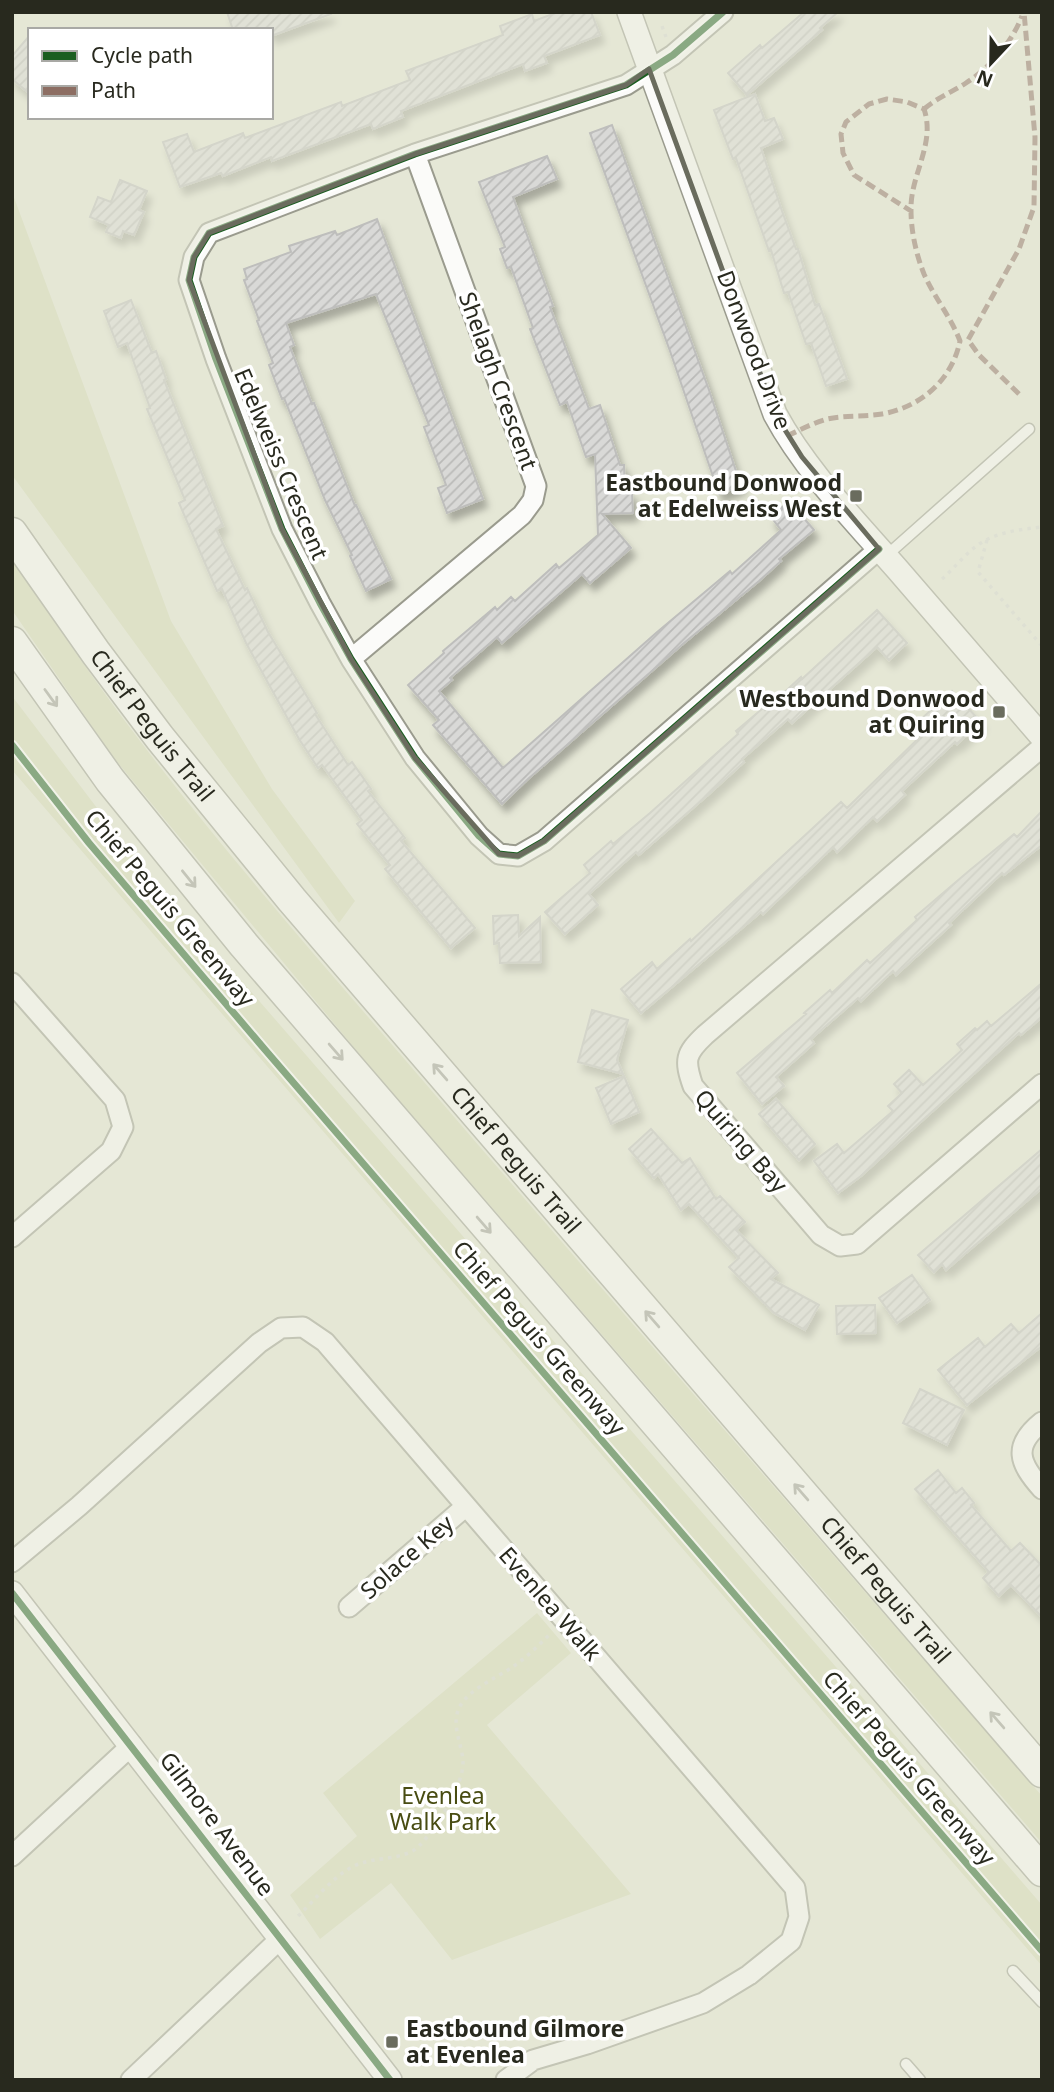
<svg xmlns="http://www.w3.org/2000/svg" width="1054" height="2092" font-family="'Noto Sans',sans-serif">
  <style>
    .green { fill: #d5d9b7 }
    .building { fill: url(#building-hatch); stroke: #bebebc; stroke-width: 2; filter: url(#shadow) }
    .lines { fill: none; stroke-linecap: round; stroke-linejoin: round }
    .service-casing { stroke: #9a9b8e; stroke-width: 13 }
    .minor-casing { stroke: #9a9b8e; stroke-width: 23 }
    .tertiary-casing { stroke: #9a9b8e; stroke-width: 26 }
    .primary-casing { stroke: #9a9b8e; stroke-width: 33 }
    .path { stroke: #d6d7d1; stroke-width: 3.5; stroke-dasharray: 3.5 5; stroke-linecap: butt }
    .service { stroke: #fbfbf9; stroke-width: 10 }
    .minor { stroke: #fbfbf9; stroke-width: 19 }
    .tertiary { stroke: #fbfbf9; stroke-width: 23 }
    .primary { stroke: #fbfbf9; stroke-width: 30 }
    .quiet { stroke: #8d6e63; stroke-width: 5; stroke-dasharray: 10 5; stroke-linecap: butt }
    .cycleway-casing { stroke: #fff; stroke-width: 11 }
    .cycleway { stroke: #1b5e20; stroke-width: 7 }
    .oneway { stroke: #9c9c96 }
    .marked { fill: none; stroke: #6a6c5e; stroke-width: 5; stroke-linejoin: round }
    .poi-dot { fill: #6a6c5e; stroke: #fff; stroke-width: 2.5 }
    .labels { text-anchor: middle; stroke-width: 7; stroke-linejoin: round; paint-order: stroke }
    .street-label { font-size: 23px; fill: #28291e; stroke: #fff }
    .poi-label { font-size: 23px; font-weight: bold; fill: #28291e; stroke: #fff; text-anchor: end }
    .park-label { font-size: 23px; fill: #484c12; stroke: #fff }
  </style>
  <defs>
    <pattern id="building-hatch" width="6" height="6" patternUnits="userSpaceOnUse" patternTransform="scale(1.75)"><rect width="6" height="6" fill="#d9d9d7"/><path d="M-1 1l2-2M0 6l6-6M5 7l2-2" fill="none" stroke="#babab8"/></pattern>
    <filter id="shadow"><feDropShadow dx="4.5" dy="8" stdDeviation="3.5" flood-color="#0004"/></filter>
  </defs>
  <rect width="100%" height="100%" fill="#e5e7d6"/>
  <!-- green -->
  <path class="green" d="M12 192 171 621 272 789 355 901 339 923 12 475Z
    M12 556C133 752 288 923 437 1097 638 1331 840 1563 1042 1796V1843L366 1062 113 757 12 610Z
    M12 696 132 854 1042 1905V1966L12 770Z
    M537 1613 571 1653 487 1725 631 1894 452 1960 391 1883 320 1939 290 1895 357 1836 323 1793Z"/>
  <!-- building -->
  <path class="building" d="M227 12H330L331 14 271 36V30H233Z
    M558 12H591L600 35 544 56 547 63 525 71 523 64 401 111 403 117 373 129 371 124 272 161 271 157 223 176 221 173 180 187 163 142 187 134 194 152 243 133 245 138 341 102 342 106 410 80 406 71 503 35 500 26 532 14 534 21Z
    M804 12H838L820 28 822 30 747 95 728 73 760 45 762 48Z
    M30 35V94L12 79V56Z
    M755 94 765 121 774 118 783 139 761 148 782 211 796 249H798L815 305 819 304 847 379 826 386 811 343 806 344 788 292 784 293 771 250 769 251 736 158 733 159 714 110Z
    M612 125 709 390 741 486 719 494 670 351 590 133Z
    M547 156 557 179 513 197 553 306 550 307 589 409 600 405 620 465H624L625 492H632L633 513 602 514 631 548 590 583 582 574 502 643 497 637 450 678 452 680 439 691 503 768 656 633 730 571 732 574 781 530 771 517 789 501 814 530 779 559 781 561 759 581 684 643 528 779 502 804 433 725 439 720 408 685 444 653 443 651 495 607 497 610 511 597 515 601 556 564 559 568 598 535 595 454 586 457 567 402 560 405 530 329 533 328 511 267 507 268 500 249 505 247 479 182Z
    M120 180 147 191 139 210 144 212 134 235 123 231 121 238 106 232 109 225 90 217 98 197 111 202Z
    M377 219 483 499 447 513 438 488 446 485 424 427 429 425 376 294 286 323 294 345 290 347 312 404 314 403 355 506 356 505 391 579 366 591 350 556 352 555 325 500 284 398 282 399 269 365 273 363 257 321 259 320 244 280 247 279 244 269 291 252 289 246 335 231 337 235Z
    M131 300 152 353 156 351 166 379 164 380 223 526 216 529 245 590 247 588 268 632 317 713 315 714 348 765 352 762 371 789 368 791 405 838 401 841 475 928 451 948 385 869 390 865 357 824 362 820 322 765 318 768 299 739 246 643 222 589 217 591 179 503 185 500 147 409 150 408 127 343 118 347 104 311Z
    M877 610 907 643 889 660 877 647 792 723 788 719 742 759 744 762 709 794 639 855 636 852 589 894 598 905 565 934 545 912 590 873 584 865 611 841 613 844 650 813 738 734 736 731 763 708 765 710 801 677 802 679Z
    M952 691 981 722 957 744 955 742 902 791 905 795 877 821 873 817 837 852 833 847 763 914 761 912 641 1013 621 989 652 962 657 969 690 939 691 941 841 802 847 808 928 729 920 720Z
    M1042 811V845L1004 875 1002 873 949 923 951 925 896 975 893 971 861 1001 858 998 811 1039 814 1043 776 1077 784 1086 762 1104 737 1073 806 1014 804 1013 830 990 832 993 867 960 870 963 917 920 915 917 970 870 1014 834 1017 837Z
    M518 915 519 936 540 917 541 962 500 963 499 943 494 944 493 916Z
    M1042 983V1017L1021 1035 1019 1033 861 1176 838 1193 814 1161 837 1144 844 1153 893 1111 888 1106 902 1093 894 1084 909 1070 923 1085 962 1050 957 1044 975 1028 977 1030 987 1021 991 1026Z
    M592 1010 628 1020 617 1060 623 1074 578 1062Z
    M624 1076 639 1112 611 1124 596 1088Z
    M776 1099 815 1144 799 1160 759 1114Z
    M651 1129 682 1163 690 1158 716 1199 720 1196 745 1222 736 1230 778 1273 771 1279 819 1305 805 1330 774 1313 729 1267 739 1258 689 1204 681 1210 658 1174 654 1178 629 1149Z
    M1042 1149V1188L946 1270 942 1264 934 1272 918 1255Z
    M912 1275 930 1300 897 1323 879 1298Z
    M875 1305 876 1333 837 1334 836 1306Z
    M1042 1313V1346L967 1405 938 1370 978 1338 985 1347 1011 1324 1019 1333Z
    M920 1389 964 1410 947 1445 903 1423Z
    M938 1470 956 1493 962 1488 974 1503 971 1505 1011 1551 1020 1543 1042 1566V1617L1011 1585 999 1596 983 1578 989 1572 915 1489Z"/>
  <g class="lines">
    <defs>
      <path id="service" d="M886 556 1029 429
        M1013 1971 1042 2002
        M906 2064 920 2080"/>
      <path id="minor" d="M723 12 673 55 626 85 415 154 209 233 194 257 189 280 216 359 282 529 320 603 351 659 415 758 479 836 499 854 518 856 544 841 879 549
        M351 659 522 515 533 500 536 486 415 154
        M1042 747 705 1035C685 1054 684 1060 693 1086L821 1235 840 1246 857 1244 1042 1084
        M12 983 115 1100 123 1127 111 1151 12 1237
        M1042 1422C1012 1446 1019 1463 1042 1489
        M12 1562 79 1506 259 1343 281 1328 303 1327 325 1342 795 1888 799 1917 791 1941 749 1975 703 2003 587 2044 533 2060 506 2080
        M349 1607 465 1507
        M12 1856 132 1745
        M131 2080 280 1939"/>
      <path id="tertiary" d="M629 12 775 414C805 470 856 522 898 570 946 626 994 682 1042 737
        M12 1593 390 2080"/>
      <g id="primary">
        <path id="s1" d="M12 533 96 653 160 738 292 900 1042 1772"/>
        <path d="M12 642 110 780 244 945 1042 1871"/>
      </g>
    </defs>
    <!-- service casing -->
    <use href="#service" class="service-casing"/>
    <!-- minor casing -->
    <use href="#minor" class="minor-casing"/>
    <!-- tertiary casing -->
    <use href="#tertiary" class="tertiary-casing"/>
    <!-- primary casing -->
    <use href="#primary" class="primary-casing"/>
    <!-- path -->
    <path class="path" d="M662 26 666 37
      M858 495 865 489
      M987 540 978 572 1042 646
      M942 579C957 566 970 547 988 539 1005 531 1024 529 1042 527
      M298 1916C315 1900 332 1877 354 1866 374 1856 404 1861 419 1846 436 1829 464 1785 463 1761 462 1744 451 1726 459 1708 468 1689 497 1678 514 1666 527 1657 539 1645 550 1634"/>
    <!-- service -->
    <use href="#service" class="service"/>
    <!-- minor -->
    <use href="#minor" class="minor"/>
    <!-- tertiary -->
    <use href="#tertiary" class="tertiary"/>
    <!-- primary -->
    <use href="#primary" class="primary"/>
    <!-- quiet -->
    <path class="quiet" d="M924 109C937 98 952 92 966 83 991 67 1012 42 1022 16
      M1019 394 979 355 968 340 1019 249 1034 207 1035 137 1024 12
      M787 436C800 430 813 423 827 419 845 415 864 417 882 414 921 407 952 380 960 341 951 317 934 297 924 274 916 254 911 231 911 210 910 175 936 144 924 109L907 102 887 99 869 104 846 122 841 134 843 153 854 175 911 211"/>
    <defs>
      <path id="cycleway" d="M723 12 673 55 626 85 415 154 209 233 194 257 189 280 216 359 282 529 320 603 351 659 415 758 479 836 499 854 518 856 544 841 879 549
        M12 745 89 843 267 1052 1042 1951
        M12 1593 390 2080"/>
    </defs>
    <!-- cycleway casing -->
    <use href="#cycleway" class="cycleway-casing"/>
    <!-- cycleway -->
    <use href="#cycleway" class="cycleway"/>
  </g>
  <!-- one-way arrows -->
  <defs><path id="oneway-shaft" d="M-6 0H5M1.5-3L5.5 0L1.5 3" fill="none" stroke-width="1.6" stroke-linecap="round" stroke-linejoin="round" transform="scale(1.75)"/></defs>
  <g class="oneway">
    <use href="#oneway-shaft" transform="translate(51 698) rotate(54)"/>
    <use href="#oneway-shaft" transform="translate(189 879) rotate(51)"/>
    <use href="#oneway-shaft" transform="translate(336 1052) rotate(49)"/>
    <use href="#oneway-shaft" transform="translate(440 1072) rotate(-131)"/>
    <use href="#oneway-shaft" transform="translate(484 1225) rotate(49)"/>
    <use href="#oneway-shaft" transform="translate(652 1319) rotate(-131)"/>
    <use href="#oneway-shaft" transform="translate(801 1492) rotate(-131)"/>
    <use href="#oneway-shaft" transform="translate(997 1720) rotate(-131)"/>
  </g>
  <!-- marked area -->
  <path d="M0 0H1054V2092H0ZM649 69 775 414 802 457 879 549 544 841 518 856 499 854 415 758 351 659 282 529 189 280 194 257 209 233 415 154 626 85Z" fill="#e5e7d6" fill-opacity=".55" fill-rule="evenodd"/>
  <path class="marked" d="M649 69 775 414 802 457 879 549 544 841 518 856 499 854 415 758 351 659 282 529 189 280 194 257 209 233 415 154 626 85Z"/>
  <!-- markers -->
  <g class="poi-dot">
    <rect x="849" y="489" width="14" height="14" rx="3.5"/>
    <rect x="992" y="705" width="14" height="14" rx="3.5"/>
    <rect x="385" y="2035" width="14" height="14" rx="3.5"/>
  </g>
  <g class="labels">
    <!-- street labels -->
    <g class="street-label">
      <text transform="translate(754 350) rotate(69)" y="8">Donwood Drive</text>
      <text transform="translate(498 381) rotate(70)" y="8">Shelagh Crescent</text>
      <text transform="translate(281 464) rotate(67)" y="8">Edelweiss Crescent</text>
      <text dy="8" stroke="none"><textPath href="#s1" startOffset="238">Chief Peguis Trail</textPath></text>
      <text transform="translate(170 908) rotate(50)" y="8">Chief Peguis Greenway</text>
      <text transform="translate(741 1141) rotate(49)" y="8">Quiring Bay</text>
      <text dy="8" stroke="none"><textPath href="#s1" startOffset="805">Chief Peguis Trail</textPath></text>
      <text transform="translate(539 1338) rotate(49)" y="8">Chief Peguis Greenway</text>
      <text transform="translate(407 1557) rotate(-41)" y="8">Solace Key</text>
      <text dy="8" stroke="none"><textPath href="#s1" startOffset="1372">Chief Peguis Trail</textPath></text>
      <text transform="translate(550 1604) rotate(49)" y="8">Evenlea Walk</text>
      <text transform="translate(909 1768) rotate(49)" y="8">Chief Peguis Greenway</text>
      <text transform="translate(217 1824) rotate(53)" y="8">Gilmore Avenue</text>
    </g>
    <!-- poi labels -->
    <g class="poi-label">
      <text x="842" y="491">Eastbound Donwood<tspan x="842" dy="26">at Edelweiss West</tspan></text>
      <text x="985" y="707">Westbound Donwood<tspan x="985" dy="26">at Quiring</tspan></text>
      <text x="406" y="2037" text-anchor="start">Eastbound Gilmore<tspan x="406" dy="26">at Evenlea</tspan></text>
    </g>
    <!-- park labels -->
    <g class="park-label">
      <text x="443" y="1804">Evenlea<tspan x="443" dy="26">Walk Park</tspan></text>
    </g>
  </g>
  <!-- border -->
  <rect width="1054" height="2092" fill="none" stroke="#28291e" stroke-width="28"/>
  <!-- legend -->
  <rect x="28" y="28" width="245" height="91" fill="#ffffff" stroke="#a9a9a5" stroke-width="2"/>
  <rect x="42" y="51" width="35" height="10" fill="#1b5e20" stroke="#a9a9a5" stroke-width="2"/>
  <text x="91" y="63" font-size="21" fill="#28291e">Cycle path</text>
  <rect x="42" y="86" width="35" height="10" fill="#8d6e63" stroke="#a9a9a5" stroke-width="2"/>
  <text x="91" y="98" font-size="21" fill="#28291e">Path</text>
  <!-- north arrow -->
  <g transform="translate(991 63) rotate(202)" stroke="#ffffff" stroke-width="5" paint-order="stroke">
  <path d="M0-5L12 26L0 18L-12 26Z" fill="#28291e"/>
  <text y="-10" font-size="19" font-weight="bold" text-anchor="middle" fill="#28291e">N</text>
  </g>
</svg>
